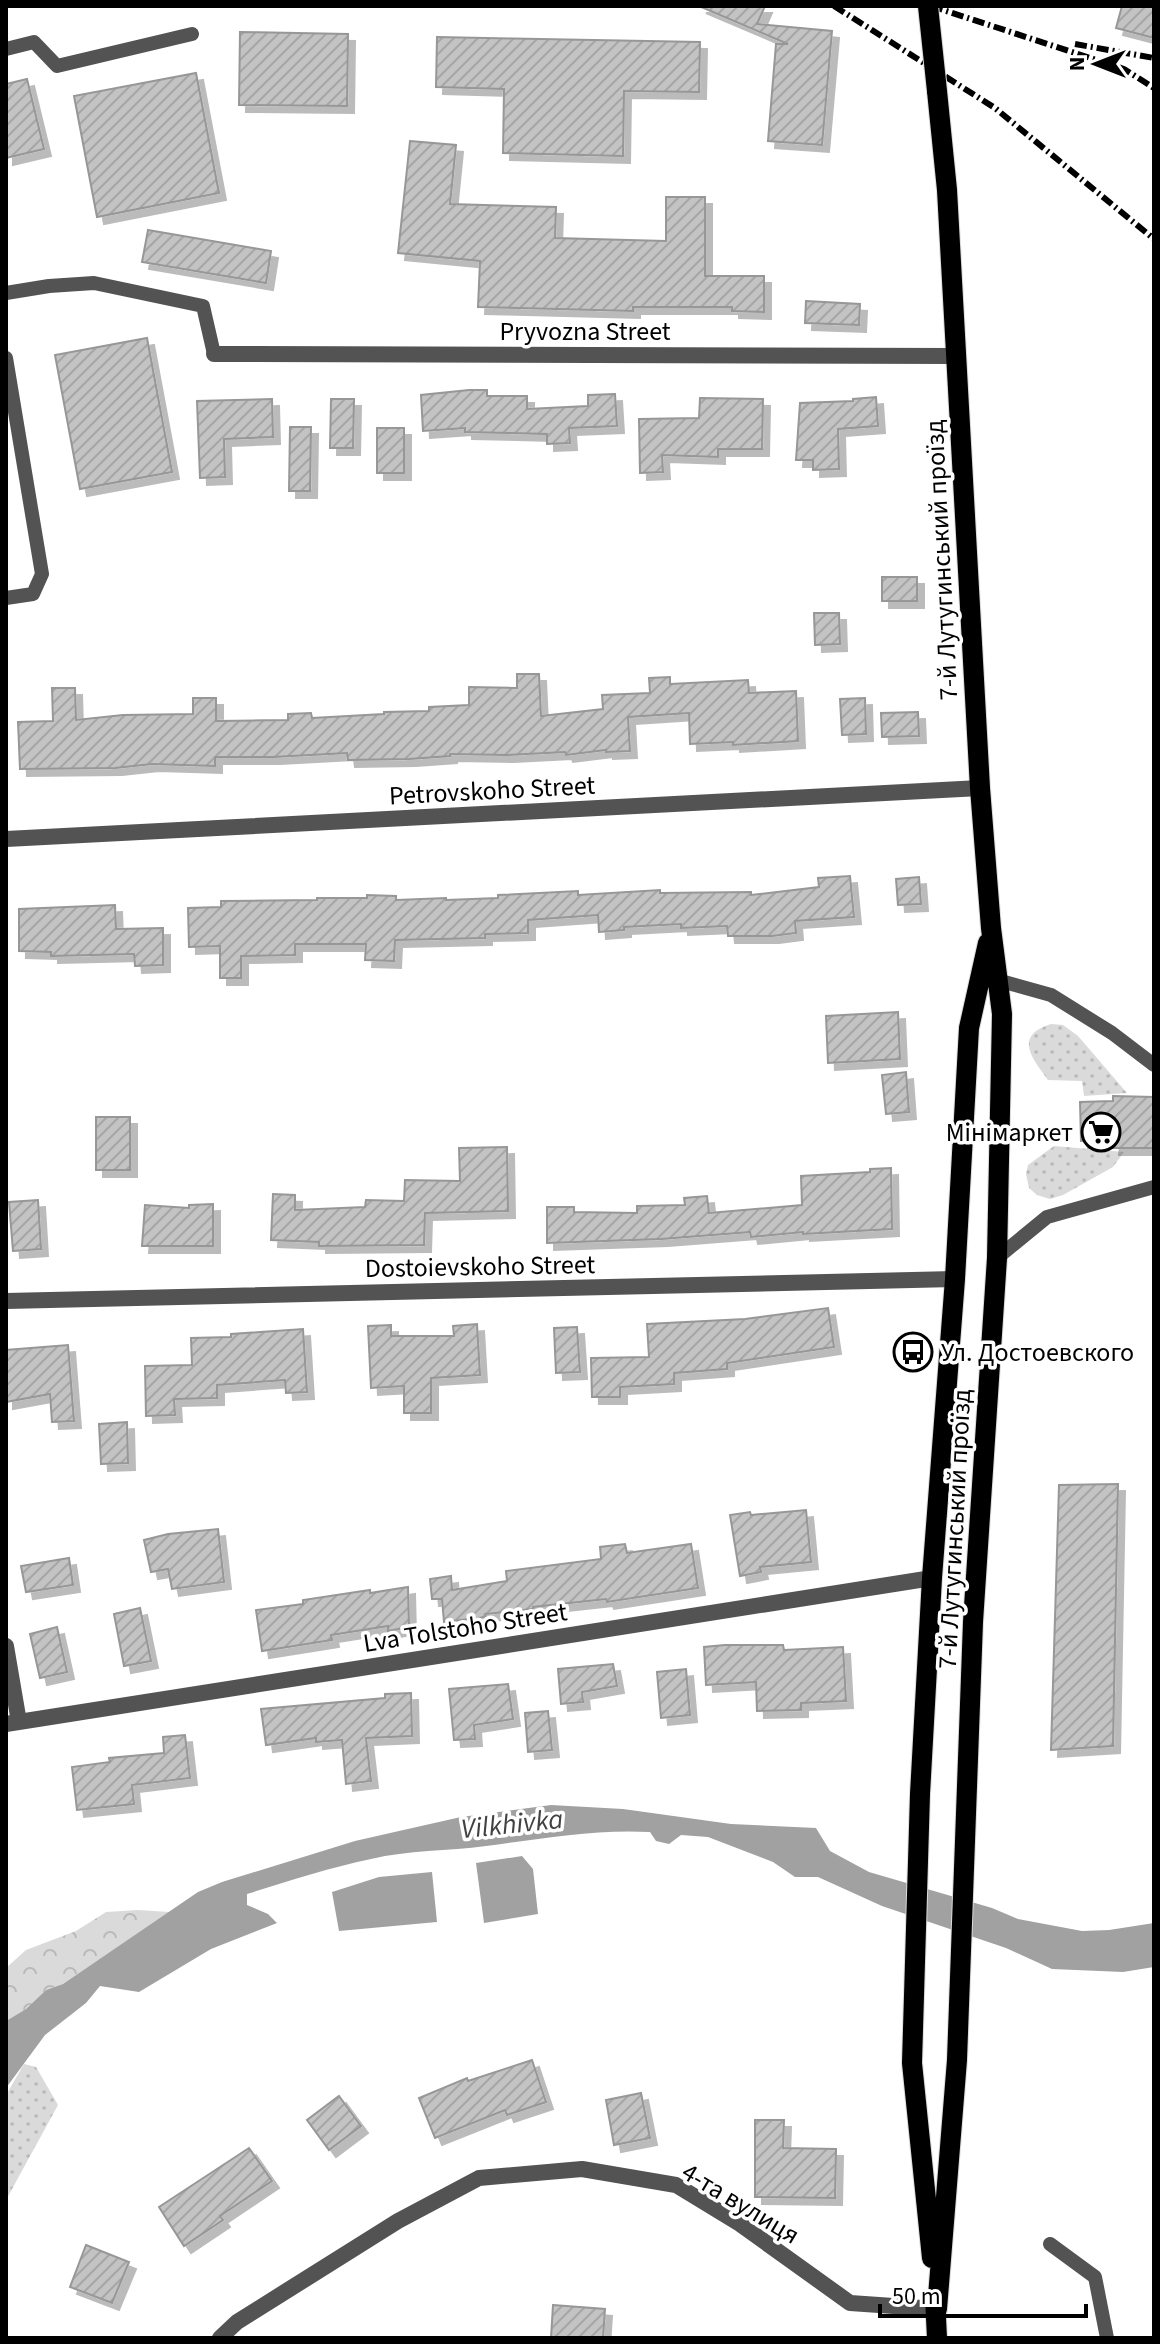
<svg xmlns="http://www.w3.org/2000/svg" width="1160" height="2344" font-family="'Source Sans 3',sans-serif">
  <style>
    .grass { fill: url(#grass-dots) }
    .forest { fill: url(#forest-crowns) }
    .water { fill: #a1a1a1 }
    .building { fill: url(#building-hatch); stroke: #979797; stroke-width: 2; filter: url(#shadow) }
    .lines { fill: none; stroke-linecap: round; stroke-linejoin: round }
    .primary-casing { stroke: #dbdbdb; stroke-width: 22 }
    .lane { stroke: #535353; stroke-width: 14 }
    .street { stroke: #535353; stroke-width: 16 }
    .primary { stroke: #000; stroke-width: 20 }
    .rail { stroke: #000; stroke-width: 6; stroke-dasharray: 12 4 2 4; stroke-linecap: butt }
    .primary-bridge-casing { stroke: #dbdbdb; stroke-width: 22; stroke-linecap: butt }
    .primary-bridge { stroke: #000; stroke-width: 20 }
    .labels { text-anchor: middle; stroke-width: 7; stroke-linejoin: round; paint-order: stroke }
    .street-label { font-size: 26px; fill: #000; stroke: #fff }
    .poi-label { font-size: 26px; fill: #000; stroke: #fff; text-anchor: end }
    .water-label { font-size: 28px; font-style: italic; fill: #424242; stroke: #fff }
  </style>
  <defs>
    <pattern id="grass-dots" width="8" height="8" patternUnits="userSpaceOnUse" patternTransform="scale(2)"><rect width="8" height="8" fill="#dadada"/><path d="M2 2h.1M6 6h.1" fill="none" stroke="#b9b9b9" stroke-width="1.8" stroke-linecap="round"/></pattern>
    <pattern id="forest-crowns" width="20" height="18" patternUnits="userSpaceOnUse" patternTransform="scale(2)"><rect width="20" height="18" fill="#dadada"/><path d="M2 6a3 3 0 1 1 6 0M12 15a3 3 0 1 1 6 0" fill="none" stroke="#b9b9b9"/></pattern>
    <pattern id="building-hatch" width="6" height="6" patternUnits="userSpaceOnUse" patternTransform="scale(2)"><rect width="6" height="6" fill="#c3c3c3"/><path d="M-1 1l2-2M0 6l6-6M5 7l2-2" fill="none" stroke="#a6a6a6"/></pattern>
    <filter id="shadow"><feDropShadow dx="7" dy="7" stdDeviation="0" flood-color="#0004"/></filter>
  </defs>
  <rect width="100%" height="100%" fill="#fff"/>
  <!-- grass -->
  <path class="grass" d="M1051 1024 1063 1025 1078 1036 1127 1093 1084 1096 1082 1081 1048 1080C1032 1058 1013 1036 1051 1024Z
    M1054 1146 1124 1152 1113 1167 1063 1195 1050 1199 1037 1195 1029 1188 1026 1174 1028 1165Z
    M24 2064 36 2067 58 2105 6 2200V2095Z"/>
  <!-- forest -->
  <path class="forest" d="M138 1910 170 1912 63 1984 46 1990 26 2009 6 2021V1968L26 1950 76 1931 106 1912Z"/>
  <!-- water -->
  <path class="water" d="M551 1805 623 1809 731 1824 816 1828 830 1851 869 1872 992 1908 1018 1919 1082 1931 1109 1930 1154 1923V1967L1123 1972 1052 1969 1006 1948 882 1906 818 1877H795L773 1862 708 1837 681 1835 669 1844 656 1841 650 1832C594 1829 541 1839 486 1846 448 1851 408 1850 371 1859 329 1868 288 1881 247 1894V1905L268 1914 277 1923 211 1949 139 1992 100 1986 86 2003 45 2035 6 2088V2021L26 2009 46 1990 63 1984 198 1892 222 1882 355 1841 399 1831 461 1817Z
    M522 1856 533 1869 538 1914 484 1923 476 1863Z
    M432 1872 437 1922 339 1931 332 1892 379 1877Z"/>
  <!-- building -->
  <path class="building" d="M699 6H765L757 24 832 31 822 145 768 141 776 44H788Z
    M1122 6H1154V38L1116 28Z
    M240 32 348 34 347 106 239 105Z
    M437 37 700 42 699 92 624 91 623 156 503 153 504 89 436 87Z
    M196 73 219 193 97 217 74 96Z
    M27 79 44 149 6 158V84Z
    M410 141 456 145 450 204 556 207 555 238 666 241V197H705V276H764V312L732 311V307H633V311L478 307 480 261 398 253Z
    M148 230 271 251 266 283 142 262Z
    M806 301 860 304 859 325 805 323Z
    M147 338 172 472 80 489 55 355Z
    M469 390H487V396H527V409L588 406V395L615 394 617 426 569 428 570 443 547 444V434L465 432V428L423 431 421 395Z
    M876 397 878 426 838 429 839 469 813 470V460H796L800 403 853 401V399Z
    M700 398 763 399 762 449H718V457L662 455 663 472 640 473 639 419 699 418Z
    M272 399 273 437 224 439 225 477 200 478 197 401Z
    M331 399H354L353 448H330Z
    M290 427H311L310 491H289Z
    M377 428H404V473H377Z
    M882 577H917V601H882Z
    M814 613H839L840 644 815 645Z
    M517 674H539L541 716 603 709 602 695 650 693 649 678 670 677V684L748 680 749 693 796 691 798 741 733 745V742L690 744 689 713 628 717 630 751 606 752V750L566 755 565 752 507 755 450 754V756L409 759 348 760 347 753 273 757H215V766L152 764 115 768 20 769 18 722 53 721 52 688H75L76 720 123 715 193 714V698H216V721L288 720V714L311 713 312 718 384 714V712L429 711V707L469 705V687L517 688Z
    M865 698 866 734 842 735 840 699Z
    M918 712 919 736 882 737 881 713Z
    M850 876 854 917 795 921 796 933 772 936H728L727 926 681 928V924L624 927V930L599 932 598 915 528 920V933L485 934V938L395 940 394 961 365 960 366 944H295V955L241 956V978H220V946L189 947 188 908 221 907V901L317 900V898H367V895L396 896V900L446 898V900L498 898V895L578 891V895L660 890V893L751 892V895L819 887 818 878Z
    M919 877 921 904 898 905 896 879Z
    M115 905 116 929 163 928V965L135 966 134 954 51 956V952L19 951V909Z
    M898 1012 900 1059 828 1063 826 1016Z
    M906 1072 909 1112 886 1114 882 1075Z
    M1113 1096 1154 1097V1148H1112L1113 1140 1081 1141 1080 1102 1113 1101Z
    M96 1117H130V1170H96Z
    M507 1147 508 1211 425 1213 424 1245 319 1246V1242L271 1240 273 1194 295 1195V1210L365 1207 366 1200 404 1201 405 1180 460 1181 459 1148Z
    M891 1168 892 1229 803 1234V1232L751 1237 750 1232 661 1239 547 1243V1207H574V1212L637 1213V1206L685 1205 684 1198 707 1196 709 1213 802 1205 801 1176 870 1172V1169Z
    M38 1200 41 1249 13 1251 9 1202Z
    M213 1204V1246H142L145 1205 189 1208V1205Z
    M828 1308 834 1347 727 1363V1369L674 1373V1384L620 1387V1397H592L591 1358 649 1357 647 1324 745 1319Z
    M477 1324 480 1375 431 1378V1413H404V1386L371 1388 368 1326 391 1325V1336H454L453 1326Z
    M577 1327 580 1372 556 1373 554 1328Z
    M303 1329 307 1392 286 1393 285 1380 217 1385V1398L174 1399 175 1415 146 1416 145 1366 192 1365 191 1338 231 1337V1334Z
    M68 1345 74 1421 52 1422 50 1394 6 1402V1350Z
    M127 1422 128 1463 101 1464 99 1424Z
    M1118 1484 1113 1746 1051 1750 1059 1485Z
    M806 1510 811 1562 760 1567 761 1572 740 1576 730 1515 750 1512 751 1515Z
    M218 1529 224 1582 172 1589 168 1569 151 1572 144 1540 168 1534Z
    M625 1544 627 1553 691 1544 698 1588 607 1602 606 1599 533 1607V1609L485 1614 486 1617 444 1622 442 1599H432L430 1579 451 1576 452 1590 507 1581 506 1571 601 1559 600 1547Z
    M69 1558 73 1585 26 1592 21 1566Z
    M408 1587 409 1627 388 1631V1626L331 1635 332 1640 262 1651 256 1610 303 1604V1600L370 1590V1593Z
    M140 1608 151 1661 124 1666 114 1614Z
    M57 1627 67 1672 40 1678 30 1634Z
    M725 1645H783L784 1650 843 1647 846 1701 801 1703V1710L757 1711 756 1682 706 1685 704 1647Z
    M613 1664 617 1686 582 1692 583 1702 561 1704 558 1669Z
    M686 1669 690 1715 661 1718 657 1672Z
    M508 1684 513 1719 474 1725 475 1739 454 1740 449 1689Z
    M411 1693 412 1736 366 1738 371 1781 346 1784 342 1740 316 1742V1738L266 1745 261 1709 385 1698V1694Z
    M548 1711 552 1750 528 1752 525 1713Z
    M185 1735 190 1778 132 1785 134 1804 77 1810 72 1767 110 1762 109 1758 164 1753 163 1737Z
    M532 2060 546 2102 507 2115 505 2110 435 2138 419 2098 467 2078 468 2081Z
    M641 2093 650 2138 614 2145 606 2100Z
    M339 2096 361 2126 329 2150 307 2120Z
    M755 2120H784L783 2148 836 2149 835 2198 755 2197Z
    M249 2148 272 2181 220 2216 223 2220 184 2246 159 2207Z
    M86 2245 129 2262 112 2303 70 2287Z
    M553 2305 605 2309 603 2338H551Z"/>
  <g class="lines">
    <defs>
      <path id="primary" d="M937 91 947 190 980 788 991 928 1002 1014 997 1258 973 1622 957 2060 937 2309
        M932 2258 912 2063 920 1794 932 1578 955 1279 969 1028 988 943
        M935 2298 937 2338"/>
    </defs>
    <!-- primary casing -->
    <use href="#primary" class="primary-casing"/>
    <!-- lane -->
    <path class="lane" d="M6 49 34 42 57 66 192 34
      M6 293 49 286 94 283 203 306 214 354
      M6 358 42 574 33 594 6 598
      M997 980 1051 995 1112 1033 1154 1065
      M997 1258 1047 1217 1154 1187
      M1050 2244 1095 2277 1107 2338"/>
    <!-- street -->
    <path class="street" d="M214 354 955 356
      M6 839 980 788
      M6 1301 955 1279
      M6 1646 19 1722
      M6 1724 932 1578
      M220 2338 237 2322 398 2221 479 2178 582 2169 676 2185 740 2224 850 2303 937 2309"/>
    <!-- primary -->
    <use href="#primary" class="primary"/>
    <!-- rail -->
    <path class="rail" d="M834 6 995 108 1154 239
      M931 6 1124 69 1154 88
      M1075 44 1154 58"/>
    <defs>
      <path id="primary-bridge" d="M928 6 937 91"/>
    </defs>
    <!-- primary-bridge casing -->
    <use href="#primary-bridge" class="primary-bridge-casing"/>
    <!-- primary-bridge -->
    <use href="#primary-bridge" class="primary-bridge"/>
  </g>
  <!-- icons -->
  <defs>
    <symbol id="supermarket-ring" viewBox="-11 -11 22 22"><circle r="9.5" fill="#fff" stroke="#000" stroke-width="1.5"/><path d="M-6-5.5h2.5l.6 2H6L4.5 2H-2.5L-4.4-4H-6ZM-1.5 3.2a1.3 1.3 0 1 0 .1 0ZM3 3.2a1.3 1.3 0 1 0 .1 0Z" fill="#000"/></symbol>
    <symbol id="bus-ring" viewBox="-11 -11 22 22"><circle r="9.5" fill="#fff" stroke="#000" stroke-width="1.5"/><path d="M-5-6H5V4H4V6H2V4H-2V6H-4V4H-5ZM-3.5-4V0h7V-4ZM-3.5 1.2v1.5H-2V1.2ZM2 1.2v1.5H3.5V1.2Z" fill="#000"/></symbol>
  </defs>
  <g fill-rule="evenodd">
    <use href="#supermarket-ring" x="1079" y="1110" width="44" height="44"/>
    <use href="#bus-ring" x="891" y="1330" width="44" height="44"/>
  </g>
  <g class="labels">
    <!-- street labels -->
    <g class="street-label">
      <text x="585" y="340">Pryvozna Street</text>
      <text transform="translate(941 560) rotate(-93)" y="9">7-й Лутугинський проїзд</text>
      <text transform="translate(492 790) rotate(-3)" y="9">Petrovskoho Street</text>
      <text transform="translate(480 1266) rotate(-1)" y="9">Dostoievskoho Street</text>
      <text transform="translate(954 1529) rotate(-87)" y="9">7-й Лутугинський проїзд</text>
      <text transform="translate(465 1627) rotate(-9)" y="9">Lva Tolstoho Street</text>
      <text transform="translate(741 2203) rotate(31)" y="9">4-та вулиця</text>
    </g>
    <!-- poi labels -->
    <g class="poi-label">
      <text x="1073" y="1141">Мінімаркет</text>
      <text x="941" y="1361" text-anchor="start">Ул. Достоевского</text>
    </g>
    <!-- water labels -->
    <g class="water-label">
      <text transform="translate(512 1823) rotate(-6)" y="10">Vilkhivka</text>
    </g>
  </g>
  <!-- border -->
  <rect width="1160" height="2344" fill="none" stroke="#000000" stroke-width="16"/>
  <!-- north arrow -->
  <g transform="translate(1096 64) rotate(270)" stroke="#ffffff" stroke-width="6" paint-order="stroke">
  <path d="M0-6L14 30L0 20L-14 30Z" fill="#000000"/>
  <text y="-12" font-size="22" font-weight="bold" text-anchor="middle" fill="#000000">N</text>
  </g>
  <!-- scale -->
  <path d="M880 2304v12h206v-12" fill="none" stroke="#000000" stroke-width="4"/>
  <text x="892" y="2304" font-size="24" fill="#000000" stroke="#ffffff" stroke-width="6" paint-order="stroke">50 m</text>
</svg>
